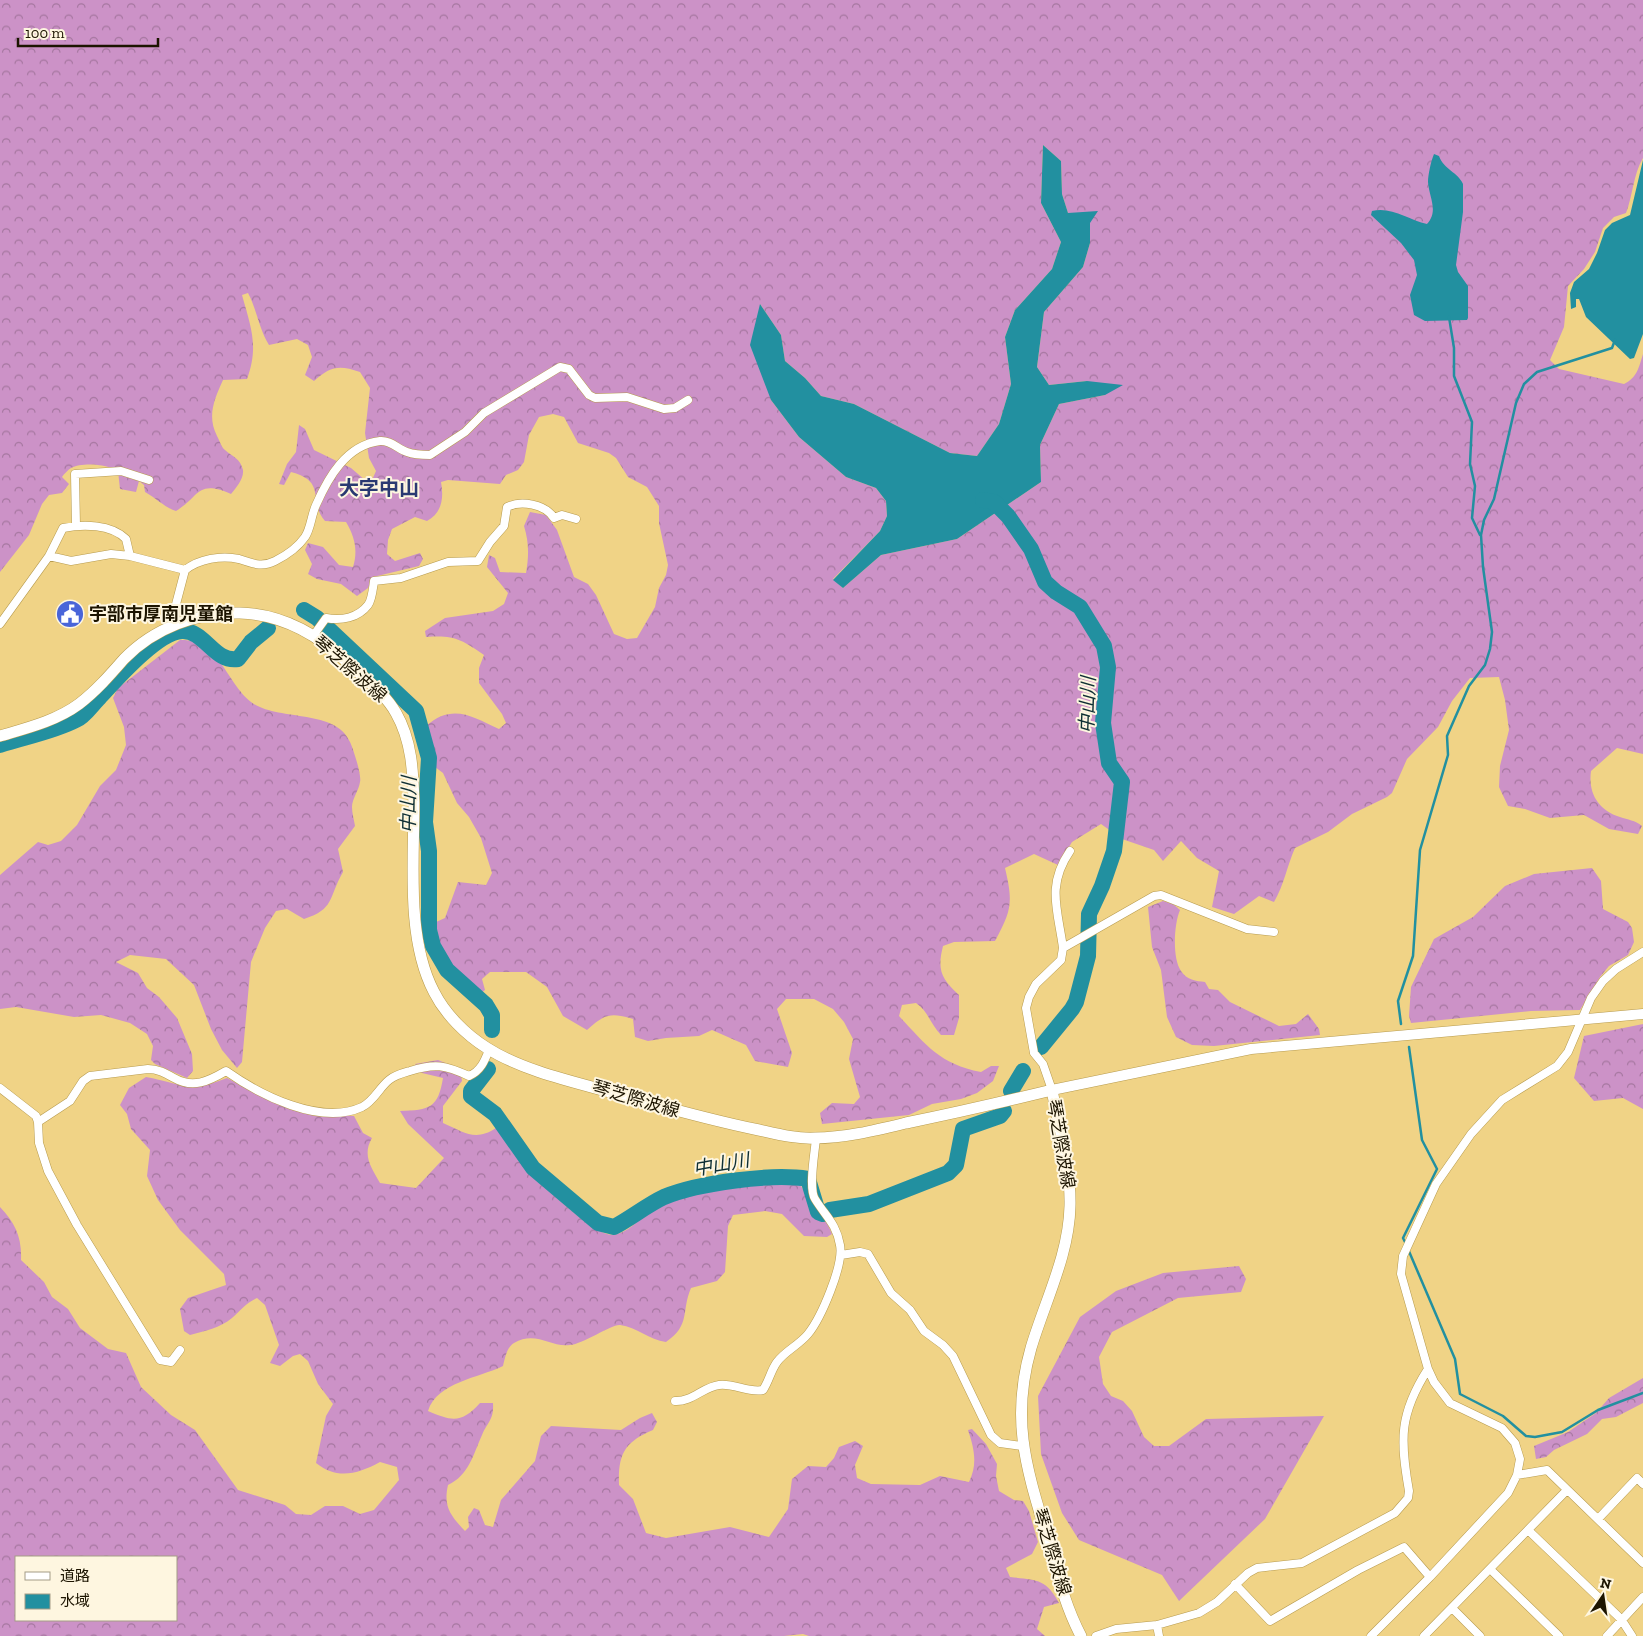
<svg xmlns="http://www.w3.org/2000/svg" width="1643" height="1636" font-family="'Zilla Slab','Noto Sans JP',serif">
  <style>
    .forest { fill: url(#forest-crowns); fill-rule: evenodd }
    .water { fill: #2290a0 }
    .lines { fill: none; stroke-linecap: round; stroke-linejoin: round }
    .stream { stroke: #2290a0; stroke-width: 2.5 }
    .river { stroke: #2290a0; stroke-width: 16 }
    .minor-casing { stroke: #b79b4e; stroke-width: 9 }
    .tertiary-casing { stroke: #b79b4e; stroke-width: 11 }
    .secondary-casing { stroke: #b79b4e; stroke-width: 12 }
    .minor { stroke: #fff; stroke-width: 8 }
    .tertiary { stroke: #fff; stroke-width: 10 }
    .secondary { stroke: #fff; stroke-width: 11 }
    .labels { text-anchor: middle; stroke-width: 4; stroke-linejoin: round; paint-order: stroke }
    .poi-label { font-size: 18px; font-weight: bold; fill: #1c1400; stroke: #fef6e0; text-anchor: start }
    .street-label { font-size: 18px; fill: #1c1400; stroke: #fef6e0 }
    .water-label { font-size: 19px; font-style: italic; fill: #0f2f34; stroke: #fef6e0 }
    .quarter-label { font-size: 20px; font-weight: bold; fill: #2a3972; stroke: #fef6e0 }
  </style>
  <defs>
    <pattern id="forest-crowns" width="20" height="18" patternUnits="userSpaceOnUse" patternTransform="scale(1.25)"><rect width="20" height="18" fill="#cc92c7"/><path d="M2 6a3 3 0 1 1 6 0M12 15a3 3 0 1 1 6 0" fill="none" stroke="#a5769f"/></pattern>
  </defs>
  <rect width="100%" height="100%" fill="#f0d386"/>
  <!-- forest -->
  <path class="forest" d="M0 0H1643V158C1633 175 1633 195 1626 213L1614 217 1603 228 1595 252 1584 269 1568 286 1564 327 1550 360 1559 369 1624 384C1637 378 1639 367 1643 354V754L1617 748 1591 771C1588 793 1598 810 1620 817 1628 820 1635 820 1642 826L1638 834 1609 829 1584 815 1550 818 1525 809 1508 806 1499 787 1500 766 1509 730 1505 700 1499 677 1470 678 1452 701 1438 727 1407 759 1392 793 1387 797 1352 814 1328 832 1295 848C1287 866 1284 885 1274 902L1259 896 1234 914 1212 907 1219 871 1197 858 1181 841 1163 861 1154 850 1122 839 1101 824 1072 842 1058 865 1034 854 1005 868C1013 902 1012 910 995 941L954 942 943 946C937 970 941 978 959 995V1018L954 1035H941C931 1025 928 1011 916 1003L902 1005 899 1016C927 1046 940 1064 981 1072L991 1066H999L993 1081 977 1093 961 1099 932 1104 909 1115 822 1124 820 1113 832 1103 854 1104 860 1097 849 1059 853 1039 844 1022 833 1009 814 999H786L777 1009 792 1053 788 1067 755 1061 746 1045 712 1030 699 1036 666 1038 648 1041 635 1037 633 1019C610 1012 605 1014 587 1030L563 1016 547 987 526 972H490L482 979 485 990 481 993C452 969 440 960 436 922L445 918 458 882 486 885 492 873 481 838 469 817 457 803 443 773 435 767 434 750 426 726C452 703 472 716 499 729L506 723 502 714 479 683V668L484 655C461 639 454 635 426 637L425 631 445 618 493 611 504 604 508 593 487 567 489 555 495 558 500 572 526 573C529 556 529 542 524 526L530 512 546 515 557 530 574 577 588 584 596 595 614 634 627 639 637 638 655 607 659 588 666 575 668 565 659 523V506L647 487 628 477 616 458 609 453 578 443 564 417 553 414 539 417 529 435 524 462 518 470 506 475 500 484 448 480 441 482C444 498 442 513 427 521L415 517 392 529 388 540 387 554 395 561 420 553 423 559 419 566 373 577 368 588 357 596 341 584 317 579 308 574 312 564 305 550 308 543 323 547 339 565 353 567C358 551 355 537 346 522L325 521C307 500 328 482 291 472L284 485 279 484 287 464 296 452 299 425 305 429 314 450 351 468 365 480H372L376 471 369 458 365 433 370 388 360 372C339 365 331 366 314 381L305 375 312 357 308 345 297 339 269 345C259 329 257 310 248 293L242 295C251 327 259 347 247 379L223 380C214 400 207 416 217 436 220 441 221 447 225 450 233 457 240 458 243 470 244 479 236 488 231 494 196 479 200 497 176 511 164 507 156 498 145 492L144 485 139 481 136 492 120 489 118 471C108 464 82 462 71 468 68 470 64 474 62 477L69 484 62 493 49 495 42 504 29 535 0 572ZM1043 145 1061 161 1062 194 1068 213 1090 223V243L1083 267 1044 312 1037 367 1049 385 1087 381 1105 395 1059 404 1040 445 1041 482 957 539 881 555 843 588 833 579 880 531 887 516 886 501 876 488 846 477 799 437 771 400 760 304 781 335 785 361 805 378 821 396 854 404 950 453 977 456 999 424 1011 384 1005 337 1015 310 1052 269 1061 242 1041 203Z
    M180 640C219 639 226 682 251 702 277 722 335 708 350 742 353 748 362 776 360 782 359 790 352 799 352 807 352 813 354 820 355 826L338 849 343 872C328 898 335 909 304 919L287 909 276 911 265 928 251 962 242 1062 237 1068 222 1050 211 1029 194 985 166 959 130 955 116 962 138 973 147 988 159 997 177 1018 192 1054 193 1071 187 1078 155 1064 151 1060 153 1046 147 1034 130 1023 101 1015 74 1017 16 1007 0 1009V875L38 842 48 845 61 841 77 825 100 786 116 770 126 745 124 727 113 698 118 688Z
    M1592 868 1601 881 1603 909 1628 922 1632 928 1634 942 1628 955 1609 966 1600 977 1580 1010 1531 1011 1411 1023 1409 1016 1411 987 1434 939 1473 917 1505 886 1534 874Z
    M1163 901 1173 904 1180 910C1174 924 1172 958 1181 971 1187 980 1196 981 1205 982L1209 989 1218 990 1230 1002 1279 1026 1296 1024 1308 1014 1319 1029 1320 1035 1214 1046 1192 1045 1176 1037 1167 1017 1161 970 1152 947 1148 907Z
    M1643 1024V1109L1623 1098 1594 1101 1574 1078 1584 1036Z
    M438 1060 460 1069 462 1081 443 1106V1123C464 1132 475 1142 496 1128 513 1141 514 1152 527 1166 547 1189 572 1214 598 1230 620 1244 633 1223 650 1212 655 1209 662 1206 667 1203 706 1184 756 1184 799 1183L806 1194 809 1209 827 1223 832 1234 827 1237 804 1236 782 1214 765 1211 733 1215 728 1226 725 1272 717 1281 691 1288C681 1311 691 1325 666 1342 649 1340 637 1327 620 1325 612 1324 583 1344 570 1345 551 1348 536 1330 514 1343 507 1347 505 1358 503 1366 479 1378 437 1382 428 1411 452 1421 461 1424 480 1403H493C494 1420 488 1421 482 1435 473 1455 469 1475 448 1485 443 1507 451 1516 465 1531L469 1527 468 1517 474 1508 479 1510 485 1525 493 1527 501 1500 535 1461 541 1436 551 1426 621 1430 640 1418 652 1413 657 1422 653 1430C625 1442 618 1453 619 1485L633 1499 646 1533 666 1538 730 1527 769 1537 788 1509 792 1479 808 1466 826 1467 834 1458 839 1447 855 1441 863 1446 855 1465 857 1478 871 1484 920 1485 940 1476 969 1482C978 1464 974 1448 968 1430L972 1429 986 1444 997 1464 996 1476 999 1491 1014 1500 1023 1501 1029 1511 1038 1542 1032 1554 1006 1568 1010 1577C1036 1580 1046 1578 1059 1603L1044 1607 1037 1629 1045 1636H809L803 1634 784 1636H0V1207C15 1223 22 1237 21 1260L44 1282 52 1297 68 1309 80 1328 108 1349 126 1353 141 1387 171 1415 195 1430 238 1490 285 1505 296 1514 311 1515 325 1506H343L360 1514 374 1510 399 1480 397 1467 380 1462C358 1474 337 1480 316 1463L326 1416 333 1404 318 1384 308 1361 300 1354 293 1356 280 1366 270 1363 279 1345 265 1305 257 1298C246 1303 241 1310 232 1318 220 1328 205 1331 190 1335L184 1331 180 1309 188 1298 226 1285 224 1274 180 1230 158 1200 147 1176 150 1150 131 1129 127 1114 120 1105 129 1088 146 1077C183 1084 189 1093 227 1078 266 1099 310 1114 354 1116L363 1133 372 1138C362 1155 371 1167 380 1183L416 1188 444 1158 408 1124 400 1111C430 1110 438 1108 443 1078L422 1073 415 1064ZM16 1557H176V1620H16Z
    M1239 1266 1246 1279 1241 1292 1178 1298 1112 1332 1099 1357 1103 1384 1111 1396 1123 1401 1132 1411 1144 1437 1154 1446H1169L1206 1419 1324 1416 1265 1519 1179 1601 1162 1575 1079 1540 1062 1513 1041 1454 1038 1396 1080 1317 1116 1291 1163 1273Z
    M1643 1378V1403L1616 1417 1602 1419 1587 1434 1554 1450 1546 1457 1536 1459 1534 1446 1568 1432 1596 1413 1609 1398Z"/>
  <!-- water -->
  <path class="water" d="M1043 145 1061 161 1062 194 1068 213 1098 211 1090 223V243L1083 267 1044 312 1037 367 1049 385 1087 381 1123 385 1105 395 1059 404 1040 445 1041 482 957 539 881 555 843 588 833 580 880 531 887 516 886 501 876 488 846 477 799 437 771 400 750 345 760 304 781 335 785 361 805 378 821 396 854 404 950 453 977 456 999 424 1011 384 1005 337 1015 310 1052 269 1061 242 1041 203Z
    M1434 154 1439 156C1444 170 1458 172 1463 184V212L1456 265 1458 272 1468 286V318L1467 320 1425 321 1414 315 1410 295 1417 275 1414 260 1401 243 1371 215 1372 211C1391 206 1409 220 1427 224 1439 211 1429 197 1428 182 1428 175 1431 161 1434 154Z
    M1643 160V334L1634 358 1630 359 1586 317 1579 299H1576V307L1571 309 1570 293 1574 282 1589 269 1597 253 1605 230 1612 223 1630 215Z"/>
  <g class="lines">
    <!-- stream -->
    <path class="stream" d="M1449 317 1454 348V376L1472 422 1470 464 1475 486 1472 518 1480 535
      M1401 1024 1398 1001 1413 956 1420 850 1448 755 1447 736 1469 686 1485 665 1490 649 1492 632 1483 567 1481 535 1484 520 1494 499 1516 403 1524 384 1537 372 1612 348 1615 340
      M1406 1244 1403 1238 1437 1169 1422 1140 1409 1047
      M1408 1249 1455 1359 1460 1394 1503 1416 1526 1436 1535 1437 1562 1432 1598 1410 1643 1393"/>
    <!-- river -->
    <path class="river" d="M983 500 994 502 1008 516 1031 549 1045 582 1056 592 1080 607 1104 646 1108 667 1103 723 1109 763 1122 782 1114 851 1102 886 1089 914 1088 956 1076 1002 1072 1009 1041 1047
      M304 610 317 618 416 711 429 758 425 822 429 851V930L433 946 447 970 486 1005 492 1015V1030
      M0 745C24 737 53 732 76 720 85 716 91 706 98 699 114 682 157 632 182 631 205 630 214 663 238 659L251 642 268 628
      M488 1069 471 1091V1096L495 1114 533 1168 598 1223 614 1227C631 1218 647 1205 664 1197 698 1183 772 1173 808 1179L818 1212 823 1214 830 1210 869 1204 948 1173 956 1165 963 1129 1000 1116 1004 1111
      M1011 1091 1023 1071"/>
    <defs>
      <path id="minor" d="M76 526 75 474 121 471 149 480
        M49 556 71 561 111 554 130 556 185 570
        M0 624 49 556 63 528C83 524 111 524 126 539L130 556
        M176 625 175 608 185 570C199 559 221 555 239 559 252 563 261 568 275 561 285 556 298 547 305 537 311 528 311 516 316 505 328 478 346 445 380 441 390 440 398 449 407 452 415 455 422 455 430 455L465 432 484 413 560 367 569 369 589 395 595 398 627 397 664 409 675 408 688 400
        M313 636 326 618C341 621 358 618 368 605 372 600 373 588 374 581L401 578 448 562 478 561 490 542 504 526 507 507C521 500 545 504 554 518L562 515 576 519
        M1063 948C1058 910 1046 886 1070 851
        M0 1088 36 1116 38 1122 39 1143 48 1171 77 1225 160 1360 171 1362 180 1350
        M1052 1090 1043 1064 1034 1053 1026 1008 1029 997 1036 984 1061 960 1063 948 1154 896 1161 895 1247 929 1274 932
        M38 1122 70 1101 83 1081 90 1076 148 1069C158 1069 165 1073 174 1078 193 1089 209 1081 226 1071 260 1095 320 1126 362 1107 374 1101 379 1088 389 1080 395 1075 403 1073 410 1071 435 1063 445 1065 469 1076 481 1071 485 1060 489 1050
        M841 1255 860 1252 868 1254 891 1293 910 1310 924 1331 943 1345 953 1356 991 1435 1000 1443 1022 1446
        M675 1401C692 1402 703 1387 719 1385 734 1383 748 1393 763 1390 769 1381 771 1370 777 1362 785 1351 799 1345 808 1334 821 1318 844 1265 840 1245 836 1223 826 1217 815 1199 808 1188 815 1152 816 1138
        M1517 1475 1547 1470 1643 1563
        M1598 1519 1637 1478 1643 1484
        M1528 1530 1621 1619 1632 1636
        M1490 1569 1559 1636
        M1235 1584 1270 1621 1358 1570 1404 1547 1430 1577
        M1452 1608 1480 1636
        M1157 1625 1159 1636
        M1096 1636 1116 1629 1157 1625 1199 1613 1217 1602 1248 1573 1257 1568 1302 1563 1395 1513 1408 1498 1409 1491C1400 1440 1399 1414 1428 1369
        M1371 1636 1430 1577 1508 1493 1517 1475 1520 1459 1515 1443 1502 1428 1450 1403 1434 1382 1428 1369 1401 1274 1403 1256 1436 1184 1471 1134 1502 1100 1557 1066 1568 1052 1591 998 1603 981 1616 969 1643 952
        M1424 1636 1567 1490
        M1607 1636 1643 1597"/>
      <path id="tertiary" d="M1052 1090 1251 1049 1643 1014"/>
      <path id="secondary" d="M0 736C27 728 56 721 79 704 96 691 110 675 124 659 154 628 197 612 240 613 281 614 318 635 347 662 364 678 385 693 396 713 412 741 413 772 414 803 414 861 406 939 434 992 445 1014 466 1035 487 1048 526 1073 584 1084 628 1097 671 1109 714 1121 759 1130 777 1134 796 1139 815 1138 845 1138 877 1130 906 1123 955 1113 1003 1102 1052 1090 1059 1128 1071 1168 1070 1206 1069 1255 1045 1301 1031 1348 1010 1421 1027 1470 1048 1540 1057 1572 1065 1606 1081 1636"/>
    </defs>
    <!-- minor casing -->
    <use href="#minor" class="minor-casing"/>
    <!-- tertiary casing -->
    <use href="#tertiary" class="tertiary-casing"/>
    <!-- secondary casing -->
    <use href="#secondary" class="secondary-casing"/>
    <!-- minor -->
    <use href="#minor" class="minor"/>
    <!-- tertiary -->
    <use href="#tertiary" class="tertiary"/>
    <!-- secondary -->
    <use href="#secondary" class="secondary"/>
  </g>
  <!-- icons -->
  <defs>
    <symbol id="civic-disc" viewBox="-11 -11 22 22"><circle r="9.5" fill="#4965d9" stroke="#fef6e0"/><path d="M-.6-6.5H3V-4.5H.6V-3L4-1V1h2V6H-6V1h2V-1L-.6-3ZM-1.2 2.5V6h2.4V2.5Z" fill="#fff"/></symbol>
  </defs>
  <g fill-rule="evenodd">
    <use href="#civic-disc" x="54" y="598" width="32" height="32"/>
  </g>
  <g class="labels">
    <!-- poi labels -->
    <g class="poi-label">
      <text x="89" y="620">宇部市厚南児童館</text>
    </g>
    <!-- street labels -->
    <g class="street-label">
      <text transform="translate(350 669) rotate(41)" y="6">琴芝際波線</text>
      <text transform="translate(636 1099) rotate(16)" y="6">琴芝際波線</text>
      <text transform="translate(1061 1144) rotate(80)" y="6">琴芝際波線</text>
      <text transform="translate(1052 1552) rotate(73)" y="6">琴芝際波線</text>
    </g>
    <!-- water labels -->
    <g class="water-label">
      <text transform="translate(1087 705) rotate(-88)" y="7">中山川</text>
      <text transform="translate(408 805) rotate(-89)" y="7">中山川</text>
      <text transform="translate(721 1164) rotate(-10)" y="7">中山川</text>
    </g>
    <!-- quarter labels -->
    <g class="quarter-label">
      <text x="379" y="495">大字中山</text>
    </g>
  </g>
  <!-- legend -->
  <rect x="15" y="1556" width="162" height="65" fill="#fef6e0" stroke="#a49c86"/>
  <rect x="25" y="1572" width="25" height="8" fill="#ffffff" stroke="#a49c86"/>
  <text x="60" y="1581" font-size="15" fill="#1c1400">道路</text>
  <rect x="25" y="1594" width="25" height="15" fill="#2290a0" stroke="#a49c86"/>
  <text x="60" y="1606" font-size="15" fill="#1c1400">水域</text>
  <!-- north arrow -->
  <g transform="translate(1603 1596) rotate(13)" stroke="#fef6e0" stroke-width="4" paint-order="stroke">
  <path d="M0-4L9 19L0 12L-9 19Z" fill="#1c1400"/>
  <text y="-8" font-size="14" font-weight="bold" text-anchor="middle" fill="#1c1400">N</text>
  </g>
  <!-- scale -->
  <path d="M18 38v8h140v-8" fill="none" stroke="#1c1400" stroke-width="2.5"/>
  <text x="25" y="38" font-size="15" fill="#1c1400" stroke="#fef6e0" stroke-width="4" paint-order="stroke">100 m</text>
</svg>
